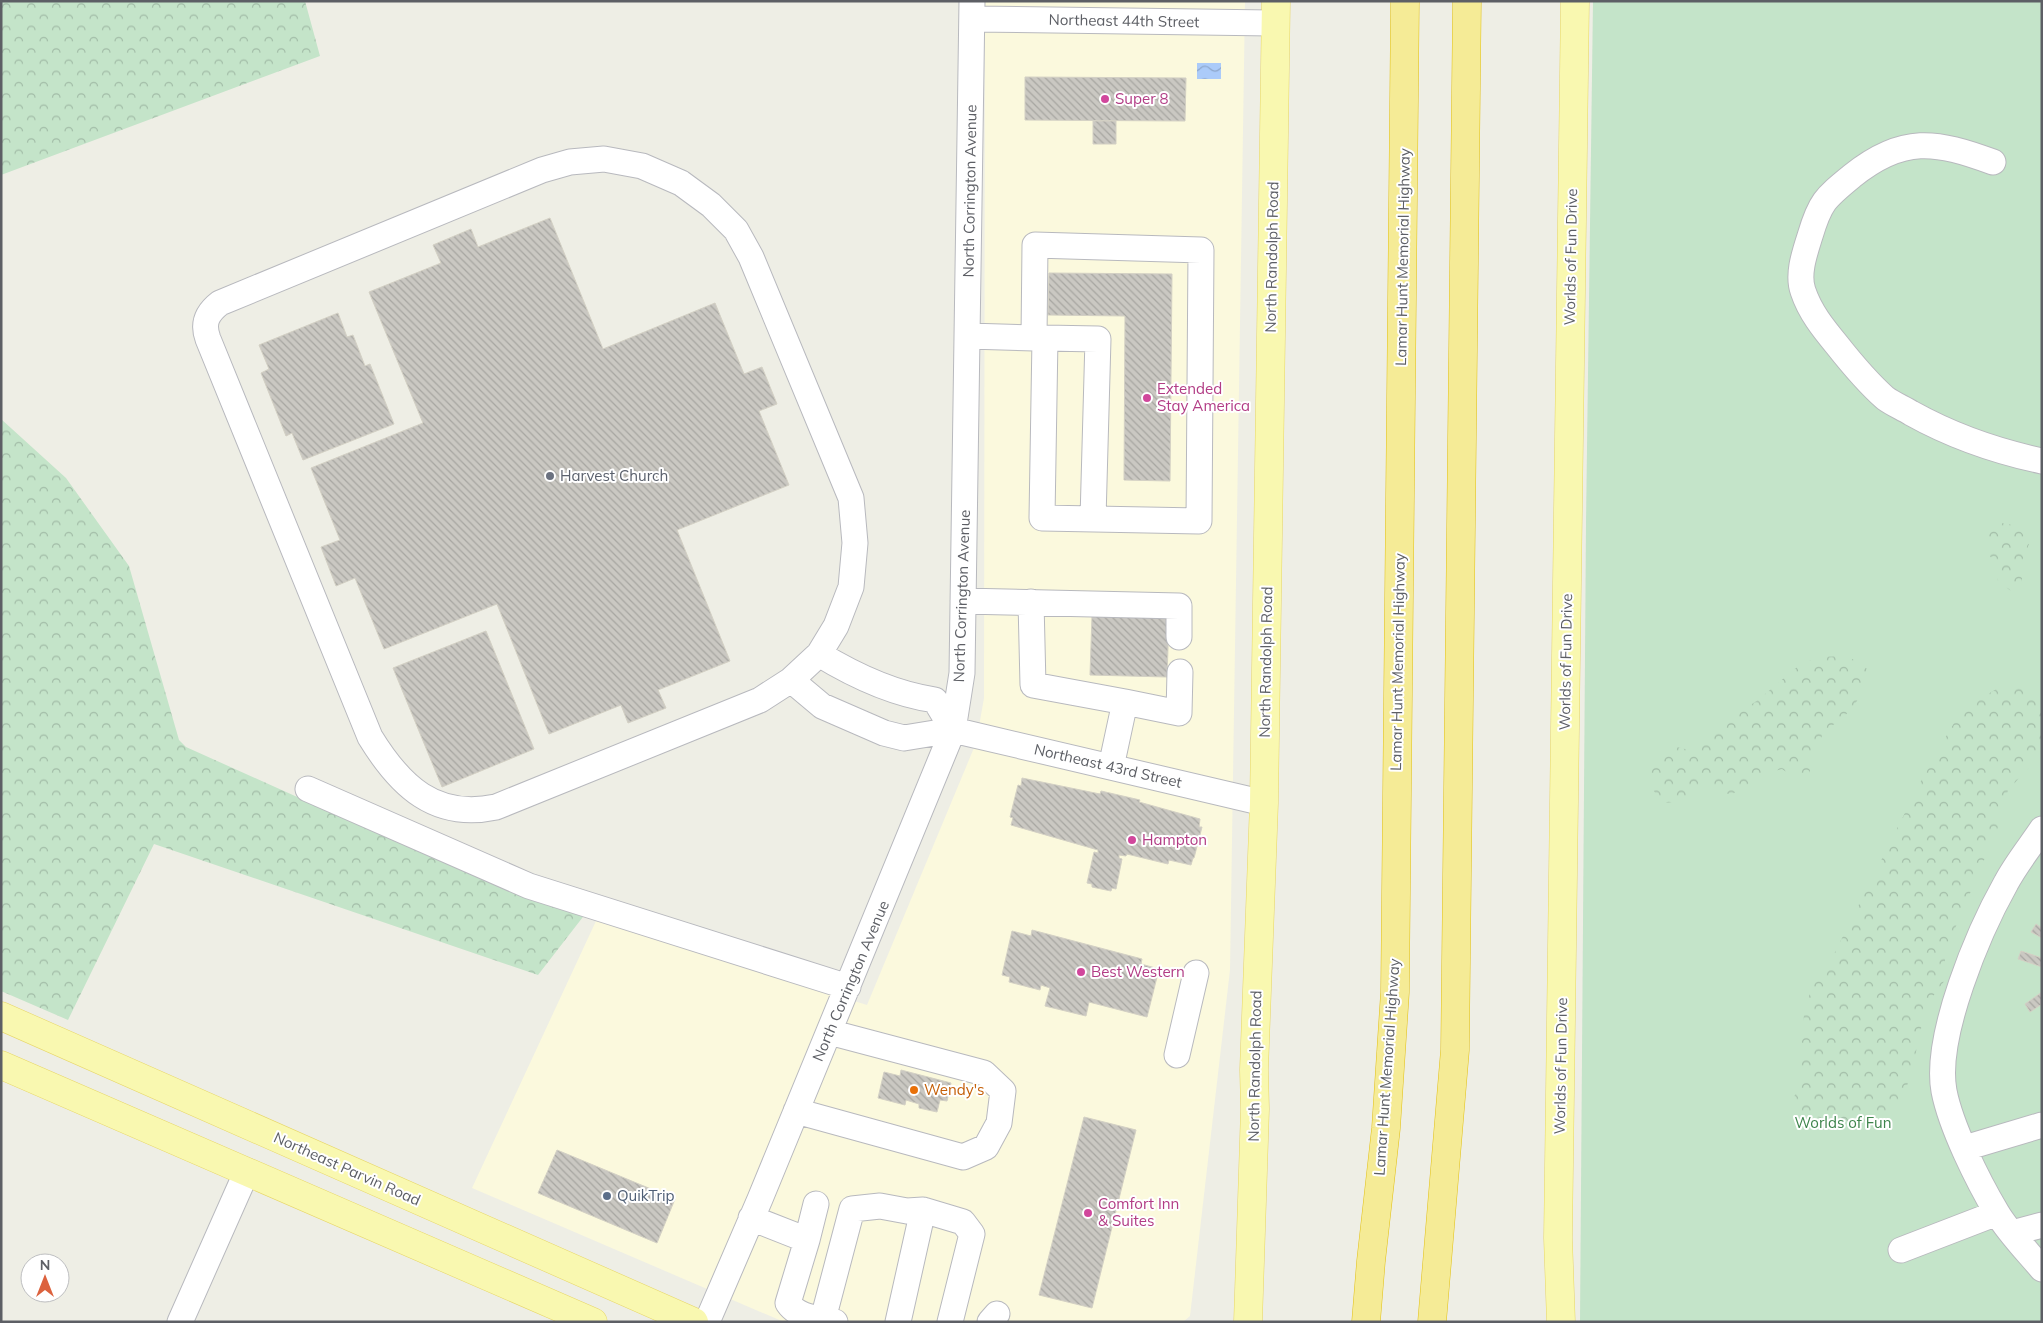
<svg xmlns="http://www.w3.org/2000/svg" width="2043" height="1323" font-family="Mulish,sans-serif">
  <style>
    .commercial { fill: #fbf9dd }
    .green { fill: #c4e4c9 }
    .forest { fill: url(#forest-crowns) }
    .water { fill: url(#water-waves) }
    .building { fill: url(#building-back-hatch); stroke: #d3d0c4 }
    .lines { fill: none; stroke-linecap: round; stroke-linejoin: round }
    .minor-casing { stroke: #b8b9be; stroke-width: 27 }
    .major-casing { stroke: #e7d666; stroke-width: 29 }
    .highway-casing { stroke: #e2c012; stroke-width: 29 }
    .minor { stroke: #fff; stroke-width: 25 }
    .major { stroke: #f9f8b0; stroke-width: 28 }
    .highway { stroke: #f5eb96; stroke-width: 28 }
    .hotel-dot { fill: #d1479c; stroke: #fff; stroke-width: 2 }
    .worship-dot { fill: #6b7280; stroke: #fff; stroke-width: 2 }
    .food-dot { fill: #e8710a; stroke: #fff; stroke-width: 2 }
    .service-dot { fill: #5c6f8a; stroke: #fff; stroke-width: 2 }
    .labels { text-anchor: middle; stroke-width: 4; stroke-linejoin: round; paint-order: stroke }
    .street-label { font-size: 15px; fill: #5d5f65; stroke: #fff }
    .hotel-label { font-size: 15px; fill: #b23c85; stroke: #fff; text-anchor: start }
    .worship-label { font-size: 15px; fill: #5b616d; stroke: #fff; text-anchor: start }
    .food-label { font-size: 15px; fill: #c56008; stroke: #fff; text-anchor: start }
    .park-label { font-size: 15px; fill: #3d844b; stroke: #fff }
    .service-label { font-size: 15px; fill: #4e5e75; stroke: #fff; text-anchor: start }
  </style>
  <defs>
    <pattern id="forest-crowns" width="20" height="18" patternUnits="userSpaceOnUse" patternTransform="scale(1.25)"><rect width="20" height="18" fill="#c4e4c9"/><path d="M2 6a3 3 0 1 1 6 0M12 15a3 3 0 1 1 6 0" fill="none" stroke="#a2bca7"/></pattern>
    <pattern id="water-waves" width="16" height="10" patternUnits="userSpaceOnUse" patternTransform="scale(1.25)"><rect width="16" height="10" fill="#abcbf9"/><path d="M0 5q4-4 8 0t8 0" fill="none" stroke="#8ea8cd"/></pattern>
    <pattern id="building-back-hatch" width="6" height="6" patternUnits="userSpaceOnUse" patternTransform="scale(1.25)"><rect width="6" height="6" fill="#cac8c2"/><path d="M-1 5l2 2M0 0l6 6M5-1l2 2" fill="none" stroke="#a7a6a1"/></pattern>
  </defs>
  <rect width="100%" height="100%" fill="#eeeee5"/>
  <!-- commercial -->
  <path class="commercial" d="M985 1H1245L1230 970 1190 1316 1183 1322H784L472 1188 596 921 867 1005 976 743 984 698Z"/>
  <!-- green -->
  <path class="green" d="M1593 1H2042V1322H1580L1586 523Z"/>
  <!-- forest -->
  <path class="forest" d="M1 1H305L320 56 1 175Z
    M1 419 66 478 129 566 179 740 186 747 295 796 586 913 538 975 154 844 68 1020 1 991Z
    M2000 523C2016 524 2022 529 2029 544L2020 567 2023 574 2019 592 2011 591 1998 581 1996 564 1986 551 1988 530Z
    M1844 656 1860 662 1867 669C1866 675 1866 684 1863 689 1857 706 1840 723 1824 730L1808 776 1794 777 1782 769 1764 774 1731 795 1706 785C1687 791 1685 805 1662 802L1651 787 1647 768C1669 749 1664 741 1694 752L1705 744 1710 732 1758 700 1797 667 1817 657Z
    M2017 687 2033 690 2042 703V754L2008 790 1997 830 1945 952V980L1926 1006 1911 1075 1900 1104 1863 1122H1844L1805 1115 1792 1104 1799 1082 1804 1014 1812 986 1830 962 1930 763 1954 723 1970 705 1998 688Z"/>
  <!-- water -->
  <path class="water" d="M1197 63H1221V79H1197Z"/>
  <!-- building -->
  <path class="building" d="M1025 77 1186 78 1185 121 1025 120Z
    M1093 121H1116V144H1093Z
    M550 218 603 349 715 303 744 374 762 367 777 404 759 411 789 485 677 530 730 661 658 690 666 708 628 723 621 705 549 734 497 604 384 649 355 578 336 586 321 547 340 540 311 468 423 423 369 292 441 263 433 245 471 229 478 247Z
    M1049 273 1172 274 1170 481 1124 480 1125 316 1048 315Z
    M338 313 347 337 353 335 365 366 370 364 394 424 303 460 292 433 286 436 261 373 269 369 259 345Z
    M1092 616 1169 618 1167 677 1090 675Z
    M486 631 534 749 442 787 393 668Z
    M1022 778 1100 794 1101 791 1140 800 1139 802 1200 819 1199 827H1202L1194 858H1193L1191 865 1169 860 1168 864 1127 854 1126 856 1119 855V858L1122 859 1116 889 1112 888 1111 891 1092 887V884L1087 883 1094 852 1098 853V850L1011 825 1013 818 1010 817 1018 785 1021 786Z
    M2036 924 2042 928V938L2031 932Z
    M1032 930 1142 959 1141 964 1159 969 1147 1017 1089 1002 1086 1016 1045 1006 1050 988 1041 985 1040 990 1009 982 1010 977 1002 975 1012 931 1031 936Z
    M2021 951 2042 958V967L2018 959Z
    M2042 992V1004L2030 1012 2025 1004Z
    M901 1070 951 1083 947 1101 940 1100 937 1112 919 1108V1104L906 1100 905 1105 878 1098 884 1072 900 1076Z
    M1084 1117 1136 1130 1092 1308 1039 1295Z
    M557 1150 675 1199 657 1243 538 1193Z"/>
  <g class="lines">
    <defs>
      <path id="minor" d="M972 19 1275 23
        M604 159 642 166 681 183 711 205 736 230 751 257 851 498 855 543 851 587 836 626 819 654 791 680 760 700 496 807C435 820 400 786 370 737L208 339C202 323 207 313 220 303L542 170 570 162Z
        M1993 162C1936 141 1903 135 1852 176 1825 198 1820 202 1810 236 1805 252 1797 274 1803 291 1810 312 1823 328 1837 345 1852 364 1867 382 1885 398 1893 404 1903 408 1911 413 1954 437 1995 451 2042 461
        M968 336 1034 338 1035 245 1201 250 1199 521 1042 518 1045 338H1034
        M1045 338 1098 339 1093 519
        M963 601 1179 606V637
        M1031 602 1033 685 1125 702
        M819 654C855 676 893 694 935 700L953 730
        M791 680 822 706 884 733 904 738 953 730 1264 803
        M1111 767 1125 702 1179 713 1180 672
        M308 789 529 886 848 987
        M2042 829C2030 847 2016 864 2006 883 1979 931 1934 1036 1944 1091 1951 1127 1978 1181 1997 1213 2009 1233 2027 1251 2042 1269
        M1177 1055 1196 973
        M796 1111 963 1157 986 1147 999 1123 1003 1091 984 1073 829 1032
        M1965 1148 2042 1125
        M751 1218 807 1240 788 1303C798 1318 819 1318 835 1322
        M2012 1233 2042 1225
        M807 1240 816 1204
        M1901 1250 1997 1213
        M823 1319 852 1209 880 1206 907 1211 923 1210
        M180 1322 247 1171
        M707 1322 760 1199 953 730 962 673 972 1
        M898 1322 923 1210 963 1222 972 1234 950 1322
        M990 1322 997 1314"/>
      <path id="major" d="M1 1016 694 1322
        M1 1065 593 1322
        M1248 1322 1255 1109 1254 1070 1264 803 1276 1
        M1561 1322 1558 1238 1575 1"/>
      <path id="highway" d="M1366 1322 1371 1261 1386 1128 1395 992 1405 1
        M1432 1322 1455 1050 1467 1"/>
    </defs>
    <!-- minor casing -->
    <use href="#minor" class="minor-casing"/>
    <!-- major casing -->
    <use href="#major" class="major-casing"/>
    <!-- highway casing -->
    <use href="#highway" class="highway-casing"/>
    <!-- minor -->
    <use href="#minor" class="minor"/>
    <!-- major -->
    <use href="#major" class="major"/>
    <!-- highway -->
    <use href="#highway" class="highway"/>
  </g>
  <!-- markers -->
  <g class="hotel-dot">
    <circle cx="1105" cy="99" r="5"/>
    <circle cx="1147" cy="398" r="5"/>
    <circle cx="1132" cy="840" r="5"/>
    <circle cx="1081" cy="972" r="5"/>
    <circle cx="1088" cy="1213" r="5"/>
  </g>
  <circle class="worship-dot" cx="550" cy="476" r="5"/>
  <circle class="food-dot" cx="914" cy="1090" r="5"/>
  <circle class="service-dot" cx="607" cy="1196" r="5"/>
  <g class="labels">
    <!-- street labels -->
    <g class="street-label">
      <text transform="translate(1124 21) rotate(1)" y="5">Northeast 44th Street</text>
      <text transform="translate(970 191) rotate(-89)" y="5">North Corrington Avenue</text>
      <text transform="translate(1272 257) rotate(-89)" y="5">North Randolph Road</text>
      <text transform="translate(1403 257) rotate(-89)" y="5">Lamar Hunt Memorial Highway</text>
      <text transform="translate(1571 257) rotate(-89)" y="5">Worlds of Fun Drive</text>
      <text transform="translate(962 596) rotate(-88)" y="5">North Corrington Avenue</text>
      <text transform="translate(1266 662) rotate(-89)" y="5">North Randolph Road</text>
      <text transform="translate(1398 662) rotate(-89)" y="5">Lamar Hunt Memorial Highway</text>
      <text transform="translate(1566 662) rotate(-89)" y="5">Worlds of Fun Drive</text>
      <text transform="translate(1108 766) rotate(13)" y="5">Northeast 43rd Street</text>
      <text transform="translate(851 981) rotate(-67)" y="5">North Corrington Avenue</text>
      <text transform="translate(1255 1066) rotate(-89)" y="5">North Randolph Road</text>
      <text transform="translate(1561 1066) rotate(-89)" y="5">Worlds of Fun Drive</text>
      <text transform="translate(1387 1067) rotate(-86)" y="5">Lamar Hunt Memorial Highway</text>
      <text transform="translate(347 1169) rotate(24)" y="5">Northeast Parvin Road</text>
    </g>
    <!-- hotel labels -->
    <g class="hotel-label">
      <text x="1115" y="104">Super 8</text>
      <text x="1157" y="394">Extended<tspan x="1157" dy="17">Stay America</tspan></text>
      <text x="1142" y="845">Hampton</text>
      <text x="1091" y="977">Best Western</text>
      <text x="1098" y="1209">Comfort Inn<tspan x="1098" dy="17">&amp; Suites</tspan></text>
    </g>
    <!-- worship labels -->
    <g class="worship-label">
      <text x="560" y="481">Harvest Church</text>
    </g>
    <!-- food labels -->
    <g class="food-label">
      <text x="924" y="1095">Wendy's</text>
    </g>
    <!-- park labels -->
    <g class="park-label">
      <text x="1843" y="1128">Worlds of Fun</text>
    </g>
    <!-- service labels -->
    <g class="service-label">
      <text x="617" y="1201">QuikTrip</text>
    </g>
  </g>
  <!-- border -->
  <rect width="2043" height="1323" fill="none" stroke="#5d5f65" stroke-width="5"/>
  <!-- north arrow -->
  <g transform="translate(45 1278)"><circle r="24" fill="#ffffff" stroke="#bebfc1"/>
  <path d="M0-4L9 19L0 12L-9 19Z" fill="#dc623e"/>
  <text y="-8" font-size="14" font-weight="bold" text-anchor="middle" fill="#5d5f65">N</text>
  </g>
</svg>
